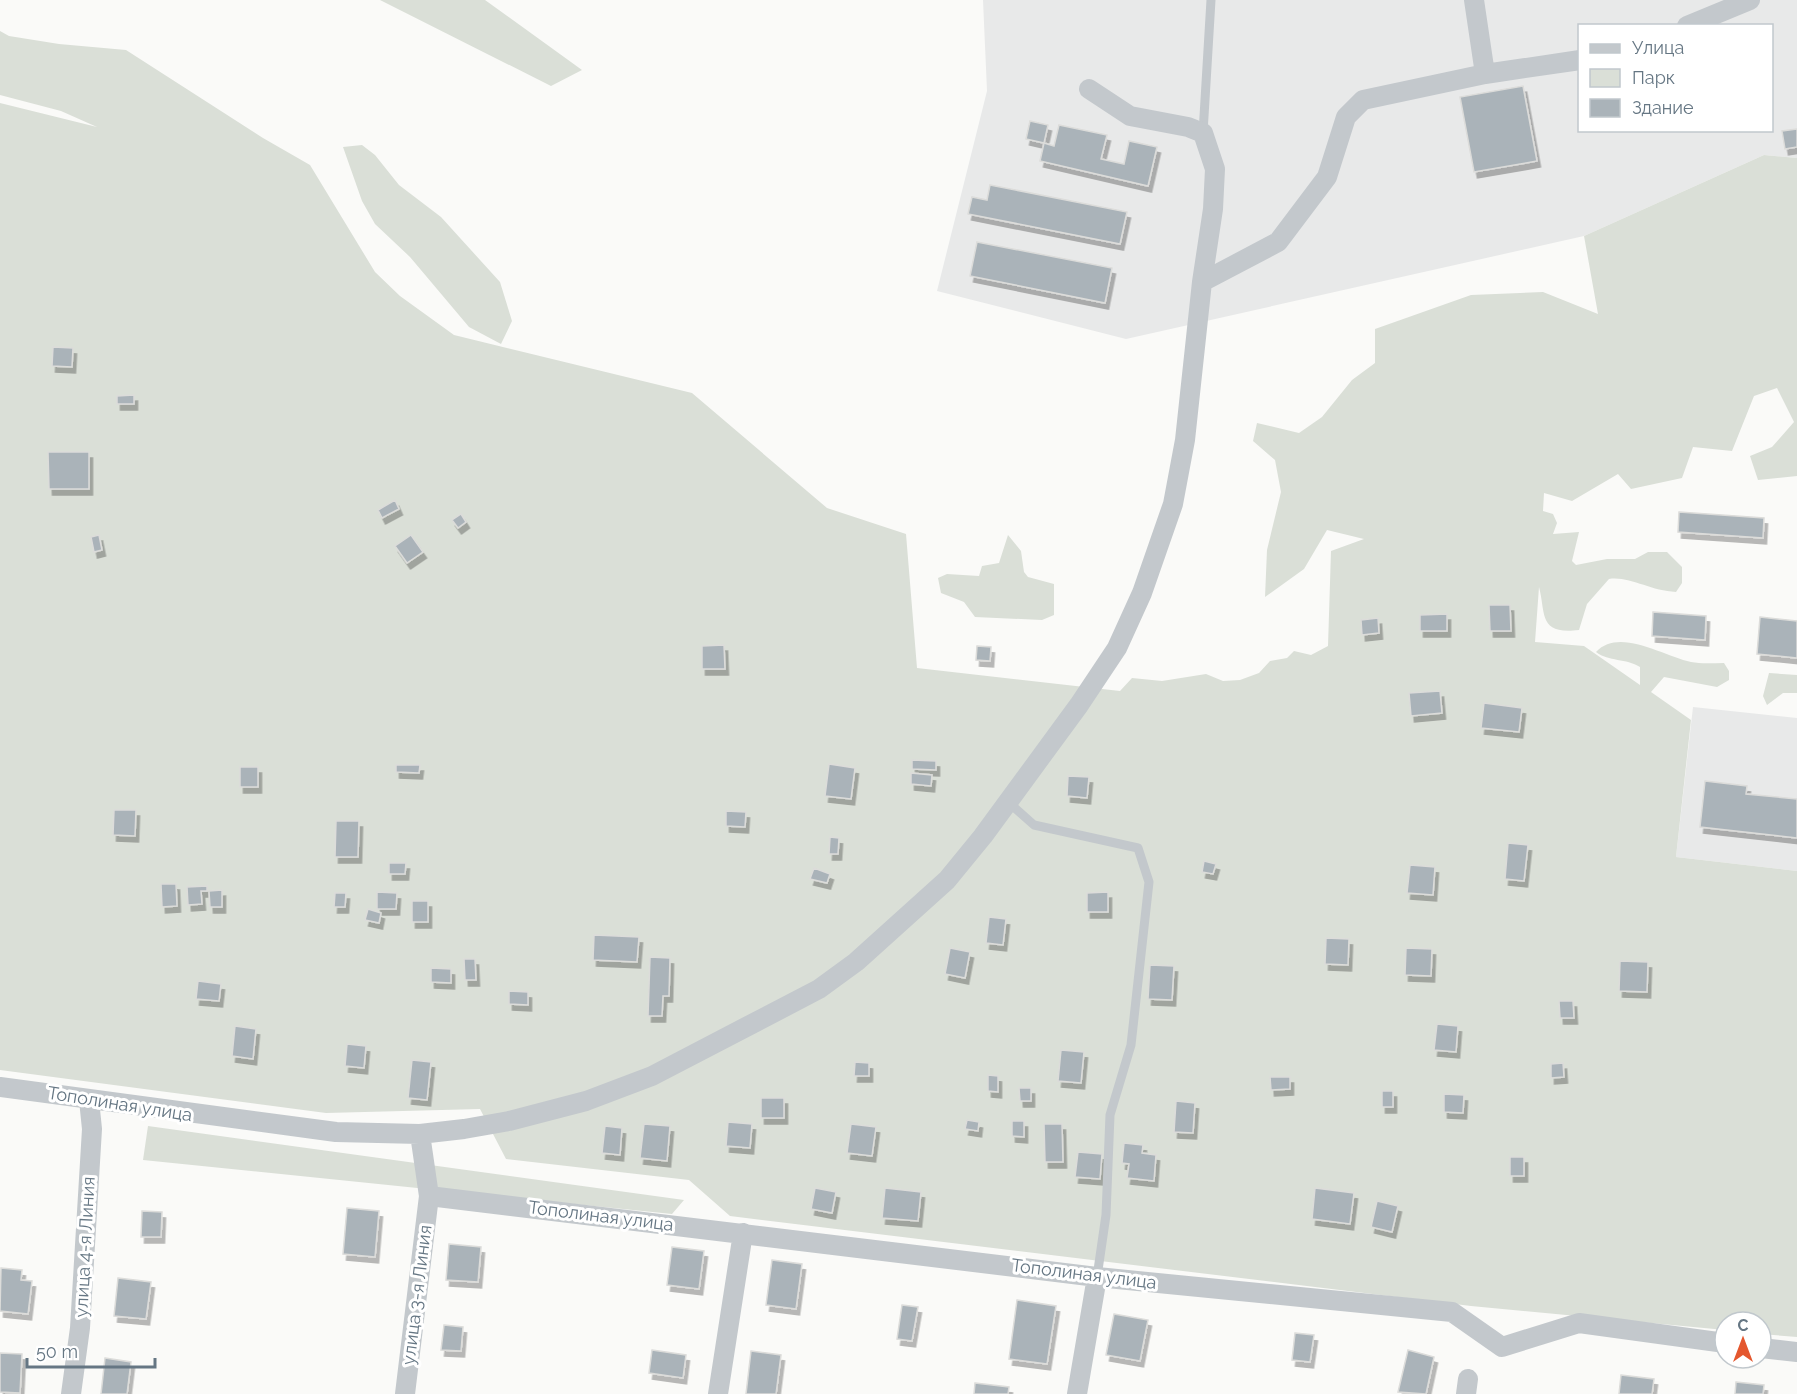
<svg xmlns="http://www.w3.org/2000/svg" width="1797" height="1394" font-family="Raleway,sans-serif">
  <style>
    .built { fill: #e8e9e9; fill-rule: evenodd }
    .green { fill: #dadfd7 }
    .building { fill: #aab3b9; stroke: #dcdcda; stroke-width: 1.5; filter: url(#shadow) }
    .lines { fill: none; stroke-linecap: round; stroke-linejoin: round }
    .lane { stroke: #c3c8cc; stroke-width: 9 }
    .street { stroke: #c3c8cc; stroke-width: 20 }
    .labels { text-anchor: middle; stroke-width: 6; stroke-linejoin: round; paint-order: stroke }
    .street-label { font-size: 18px; fill: #657683; stroke: #fff }
  </style>
  <defs>
    <filter id="shadow"><feDropShadow dx="3.5" dy="6" stdDeviation="0" flood-color="#0004"/></filter>
  </defs>
  <rect width="100%" height="100%" fill="#fafaf8"/>
  <!-- built -->
  <path class="built" d="M983 0H1797V158L1764 155 1584 236 1126 339 937 291 987 91ZM1580 26H1772V130H1580Z
    M1693 707 1797 718V871L1676 857Z"/>
  <!-- green -->
  <path class="green" d="M380 0H485L582 70 551 86Z
    M0 31 9 36 59 44 126 50 263 138 310 165 375 272 400 296 454 335 692 393 827 508 906 534 917 668 1120 691 1132 678 1162 681 1206 674 1223 681 1240 680 1259 673 1270 661 1287 658 1294 651 1311 655 1328 646 1331 551 1364 539 1327 530 1304 569 1265 597 1267 550 1281 492 1275 460 1253 441 1257 423 1299 433 1322 417 1352 380 1375 363V329L1471 295 1543 292 1598 314 1584 236 1764 155 1797 158V476L1758 480 1750 456 1772 447 1794 422 1777 388 1754 396 1732 451 1693 447 1682 478 1631 489 1618 474 1572 501 1544 493 1543 511 1553 514 1557 523 1553 534 1579 532 1572 561 1576 565 1607 559H1635L1648 552H1667L1682 567V583L1676 592C1650 591 1630 576 1609 579L1587 604 1579 630C1538 635 1546 614 1539 587L1535 642 1584 646 1640 685V667C1626 658 1609 662 1596 652 1619 627 1663 656 1691 662 1701 664 1713 663 1724 663L1729 671V680L1717 687 1664 677 1651 692 1691 720 1676 857 1797 871V1337L1761 1334V1322H1725V1330L1471 1306 730 1216 689 1180 506 1159 480 1109 326 1113 0 1070V103L97 127 61 111 0 95Z
    M362 145 375 155 399 185 441 217 500 282 512 321 501 344 469 327 410 257 375 224 362 201 343 147Z
    M1008 535 1021 551 1024 572 1028 577 1054 584V615L1042 620 975 617 964 602 941 593 938 578 947 574 979 576 982 566 999 563Z
    M1769 673 1797 675V693H1783L1767 705 1763 696Z
    M148 1126 684 1200 672 1214 143 1160Z"/>
  <!-- building -->
  <path class="building" d="M1523 86 1537 161 1474 172 1460 97Z
    M1030 121 1048 125 1044 143 1026 139Z
    M1059 125 1107 135 1101 159 1124 164 1129 141 1157 147 1148 186 1040 161 1044 143 1054 146Z
    M1797 129V147L1785 149 1782 131Z
    M990 185 1127 212 1120 244 968 214 972 197 987 200Z
    M977 242 1112 268 1105 303 970 276Z
    M53 347 73 348 72 367 52 366Z
    M134 395V404H117V396Z
    M48 452H89V489H49Z
    M395 500 399 509 382 518 378 510Z
    M1679 512 1764 518 1763 538 1678 532Z
    M461 514 466 522 458 528 452 520Z
    M99 535 102 550 94 552 91 537Z
    M411 535 423 552 407 563 395 546Z
    M1489 605H1510L1511 631H1490Z
    M1653 612 1706 616 1705 640 1652 636Z
    M1447 614V631H1420V615Z
    M1760 617 1797 621V658L1757 654Z
    M1378 618 1379 633 1362 635 1361 620Z
    M724 645 725 669H702V646Z
    M977 646 991 647 990 661 976 660Z
    M1440 691 1442 713 1411 716 1409 693Z
    M1484 703 1522 708 1519 732 1481 728Z
    M912 760 936 761V770L912 769Z
    M829 764 855 768 851 799 825 796Z
    M396 765H420L419 773 396 772Z
    M240 767H258V787H240Z
    M911 773 932 775 931 786 911 784Z
    M1068 776 1089 777 1087 798 1067 796Z
    M1705 781 1747 786 1746 794 1797 799V838L1700 827Z
    M114 810H136L135 836 113 835Z
    M726 811 746 812 745 827 726 826Z
    M336 821H359L358 857H335Z
    M830 837 839 838 838 854H829Z
    M1508 843 1528 845 1524 881 1505 879Z
    M1204 861 1216 864 1213 874 1202 872Z
    M389 863H406L405 874H389Z
    M1410 865 1435 867 1433 895 1407 893Z
    M814 868 830 874 827 883 810 879Z
    M161 884H176L177 906 162 907Z
    M207 886V891H201L202 904 188 905 187 887Z
    M222 890V907H210L209 891Z
    M377 892 397 893 396 909H377Z
    M1108 892V912H1087V893Z
    M335 893H346L345 907H334Z
    M412 901H428V922H412Z
    M368 909 381 913 379 923 365 920Z
    M989 917 1006 919 1003 945 986 943Z
    M594 935 639 937 637 962 593 960Z
    M1326 938 1349 939 1348 965 1325 964Z
    M950 948 970 952 965 978 945 974Z
    M1406 948 1432 949 1431 976 1405 975Z
    M650 957 670 958 669 996H663L662 1016H648Z
    M464 959H475L476 980H465Z
    M1620 961 1648 962 1647 992 1619 991Z
    M1150 965 1174 966 1172 1000 1148 999Z
    M431 968 451 969V983L431 982Z
    M198 981 221 984 219 1001 196 999Z
    M509 991 528 992V1005L509 1004Z
    M1559 1001H1573L1574 1018H1560Z
    M1437 1024 1458 1026 1456 1052 1434 1050Z
    M235 1026 256 1029 253 1059 232 1056Z
    M347 1044 366 1046 364 1068 345 1066Z
    M1061 1050 1084 1052 1081 1083 1058 1081Z
    M412 1060 431 1062 427 1100 408 1098Z
    M855 1062 869 1063V1076H854Z
    M1563 1063 1564 1077 1551 1078V1064Z
    M988 1075 998 1076V1092L988 1091Z
    M1270 1077H1290V1089L1271 1090Z
    M1019 1088H1031V1101H1020Z
    M1382 1091H1393V1107H1382Z
    M1444 1094 1464 1095 1463 1113 1444 1112Z
    M761 1098H784V1118H761Z
    M1176 1101 1195 1103 1193 1133 1174 1132Z
    M967 1120 979 1122 978 1131 965 1129Z
    M1012 1121H1024V1137L1012 1136Z
    M728 1122 752 1124 750 1148 726 1146Z
    M644 1124 670 1126 667 1161 640 1158Z
    M851 1124 876 1127 872 1156 847 1153Z
    M1044 1124H1062L1063 1162H1045Z
    M605 1126 622 1128 620 1155 602 1153Z
    M1124 1143 1143 1145 1142 1153 1156 1155 1154 1181 1127 1178 1129 1164 1122 1163Z
    M1078 1152 1102 1154 1100 1179 1075 1177Z
    M1510 1157H1524V1176H1510Z
    M815 1188 836 1192 832 1213 811 1209Z
    M885 1188 921 1192 918 1221 882 1218Z
    M1315 1188 1354 1193 1350 1224 1312 1219Z
    M1377 1201 1398 1206 1392 1232 1371 1227Z
    M347 1208 379 1211 375 1257 343 1254Z
    M142 1211 162 1212 161 1237H141Z
    M449 1244 481 1247 478 1282 446 1280Z
    M672 1247 704 1251 699 1289 667 1285Z
    M772 1260 802 1264 796 1309 766 1305Z
    M1 1268 22 1270 21 1280 32 1281 28 1314 0 1311Z
    M118 1278 151 1282 146 1319 114 1316Z
    M1017 1300 1056 1306 1047 1364 1009 1359Z
    M902 1305 918 1307 912 1341 897 1339Z
    M1114 1314 1148 1320 1140 1361 1106 1355Z
    M444 1325 463 1327 461 1351 441 1350Z
    M1295 1333 1314 1335 1310 1362 1292 1360Z
    M652 1350 686 1355 683 1378 649 1373Z
    M1408 1350 1434 1357 1426 1394 1398 1392Z
    M751 1351 781 1355 776 1394H746Z
    M0 1353 22 1354 20 1393 0 1392Z
    M105 1358 131 1362 127 1394H101Z
    M1621 1375 1654 1379 1652 1394H1619Z
    M1736 1382 1764 1385 1763 1394H1735Z
    M975 1383 1009 1387 1008 1394H974Z"/>
  <g class="lines">
    <!-- lane -->
    <path class="lane" d="M1203 133 1211 0
      M1008 802 1034 825 1138 848 1149 882 1131 1045 1110 1115 1106 1215 1097 1277"/>
    <!-- street -->
    <path class="street" d="M1474 0 1485 74
      M1687 26 1750 0
      M1202 282 1278 242 1327 177 1346 117 1363 100 1485 74 1580 60
      M0 1087 336 1132 420 1134 464 1129 509 1121 586 1101 652 1076 819 989 856 962 947 880 983 836 1079 705 1117 648 1142 593 1173 504 1185 440 1202 282 1213 209 1215 169 1203 133 1188 127 1130 116 1089 89
      M429 1196 1097 1277 1452 1312 1502 1347 1579 1323 1725 1343
      M1761 1348 1797 1352
      M71 1394 80 1328 92 1129 89 1100
      M405 1394 429 1196 420 1134
      M718 1394 743 1233
      M1077 1394 1097 1277
      M1466 1394 1468 1379"/>
  </g>
  <g class="labels">
    <!-- street labels -->
    <g class="street-label">
      <text transform="translate(120 1104) rotate(9)" y="6">Тополиная улица</text>
      <text transform="translate(601 1216) rotate(7)" y="6">Тополиная улица</text>
      <text transform="translate(85 1247) rotate(-87)" y="6">улица 4-я Линия</text>
      <text transform="translate(1084 1274) rotate(7)" y="6">Тополиная улица</text>
      <text transform="translate(417 1295) rotate(-83)" y="6">улица 3-я Линия</text>
    </g>
  </g>
  <!-- legend -->
  <rect x="1578" y="24" width="195" height="108" fill="#ffffff" stroke="#c1c8cd" stroke-width="1.5"/>
  <rect x="1590" y="44" width="30" height="9" fill="#c3c8cc" stroke="#c1c8cd" stroke-width="1.5"/>
  <text x="1632" y="54" font-size="18" fill="#657683">Улица</text>
  <rect x="1590" y="69" width="30" height="18" fill="#dadfd7" stroke="#c1c8cd" stroke-width="1.5"/>
  <text x="1632" y="84" font-size="18" fill="#657683">Парк</text>
  <rect x="1590" y="99" width="30" height="18" fill="#aab3b9" stroke="#c1c8cd" stroke-width="1.5"/>
  <text x="1632" y="114" font-size="18" fill="#657683">Здание</text>
  <!-- north arrow -->
  <g transform="translate(1743 1340)"><circle r="28" fill="#ffffff" stroke="#c1c8cd" stroke-width="1.5"/>
  <path d="M0-4.5L10 22L0 15L-10 22Z" fill="#e4572e"/>
  <text y="-9" font-size="16" font-weight="bold" text-anchor="middle" fill="#657683">С</text>
  </g>
  <!-- scale -->
  <path d="M27 1358v9h128v-9" fill="none" stroke="#657683" stroke-width="3"/>
  <text x="36" y="1358" font-size="18" fill="#657683" stroke="#ffffff" stroke-width="4.5" paint-order="stroke">50 m</text>
</svg>
